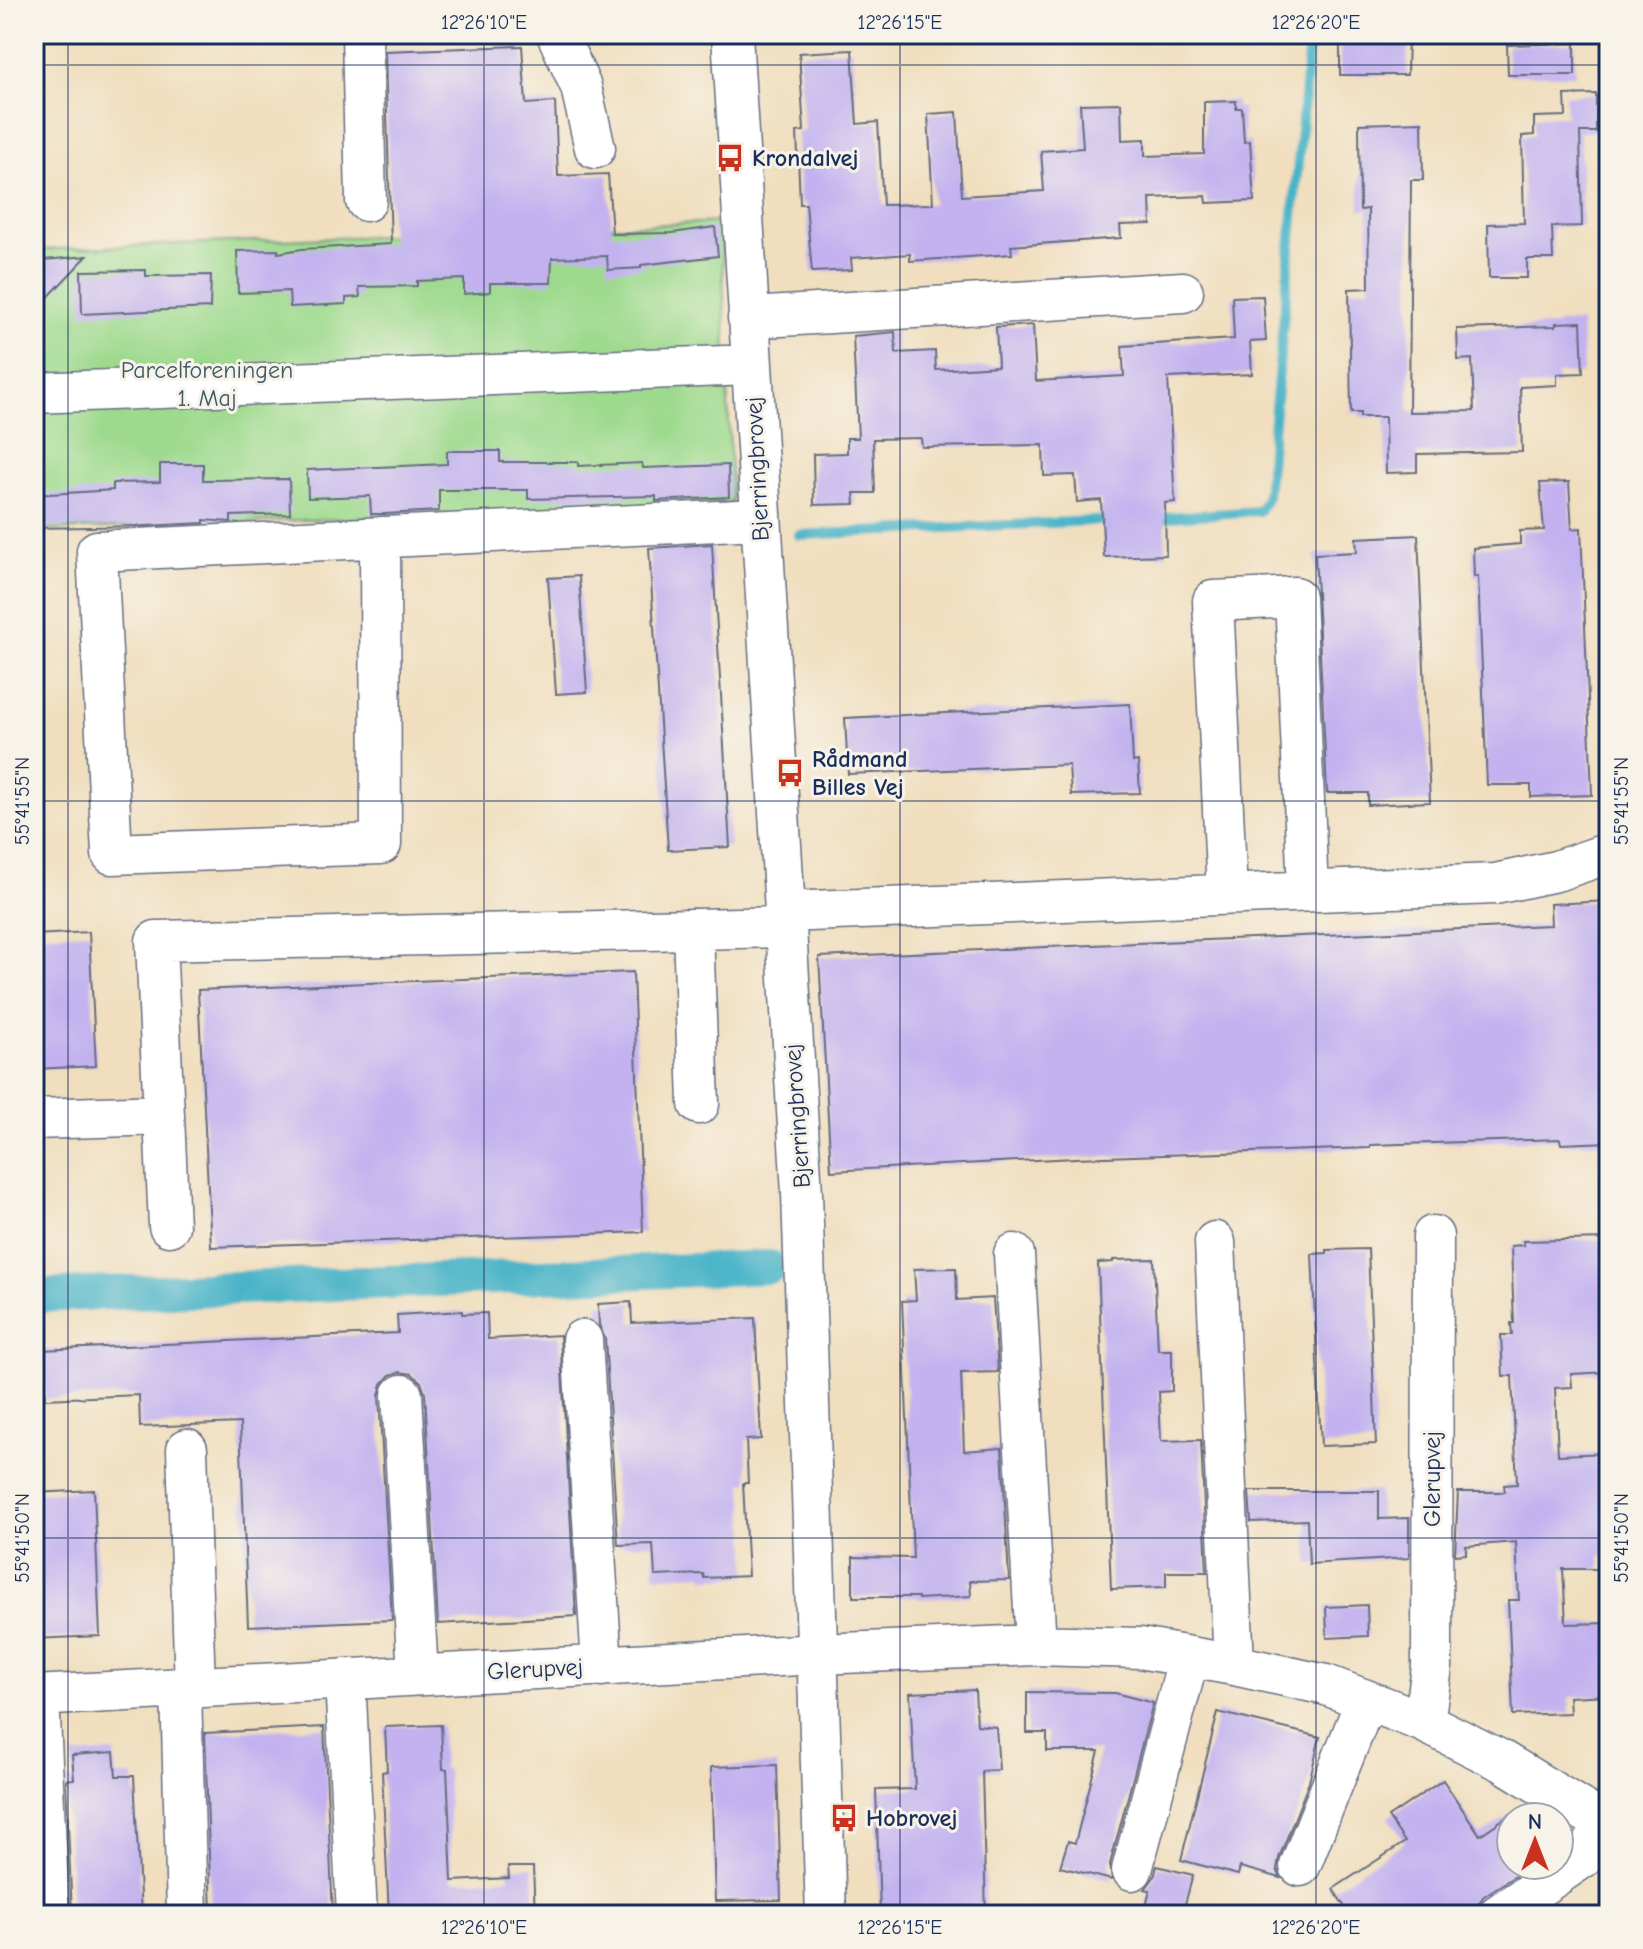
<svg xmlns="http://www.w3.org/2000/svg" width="1643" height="1949" font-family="'Comic Neue',sans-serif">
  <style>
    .green { fill: #9eda8e; stroke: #5c8476; stroke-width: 2 }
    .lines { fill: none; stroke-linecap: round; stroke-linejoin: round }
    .stream { stroke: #4ab4c8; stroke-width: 10 }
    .canal { stroke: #4ab4c8; stroke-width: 34 }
    .building { fill: #c3b2ef }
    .minor-casing { stroke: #666c80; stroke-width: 43 }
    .minor { stroke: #fff; stroke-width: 40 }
    .ticks { fill: none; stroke: #1b2f5e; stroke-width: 2; stroke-opacity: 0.45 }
    .labels { text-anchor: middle; stroke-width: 6; stroke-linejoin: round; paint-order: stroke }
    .poi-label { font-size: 24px; font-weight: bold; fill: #1b2f5e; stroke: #f7f3e8; text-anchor: start }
    .park-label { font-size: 24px; fill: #3c5a6a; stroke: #f7f3e8 }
    .street-label { font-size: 24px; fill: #1b2f5e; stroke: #f7f3e8 }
    .neatline { fill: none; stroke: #1b2f5e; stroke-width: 3 }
    .ticks-label { font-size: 20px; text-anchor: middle; fill: #1b2f5e }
  </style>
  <rect width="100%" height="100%" fill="#f7f3e8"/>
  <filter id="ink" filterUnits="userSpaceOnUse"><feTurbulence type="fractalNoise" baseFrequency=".0125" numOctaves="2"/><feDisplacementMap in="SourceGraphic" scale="16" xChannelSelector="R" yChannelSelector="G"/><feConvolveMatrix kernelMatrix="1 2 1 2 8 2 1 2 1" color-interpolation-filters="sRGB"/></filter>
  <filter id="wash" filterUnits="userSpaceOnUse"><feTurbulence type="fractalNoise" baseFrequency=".006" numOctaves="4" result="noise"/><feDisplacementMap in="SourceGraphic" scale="32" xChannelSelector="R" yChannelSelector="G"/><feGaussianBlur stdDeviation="1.8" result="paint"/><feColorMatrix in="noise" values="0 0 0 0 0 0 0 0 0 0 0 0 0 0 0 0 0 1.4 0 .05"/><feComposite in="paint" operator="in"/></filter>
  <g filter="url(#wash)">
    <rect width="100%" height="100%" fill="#f0debe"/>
    <!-- green -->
    <path class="green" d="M721 222 732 503 34 531V250Z"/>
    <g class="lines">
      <!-- stream -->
      <path class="stream" d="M1153 518 1259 511 1267 496 1310 34
        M799 535 1113 520"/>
      <!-- canal -->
      <path class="canal" d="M34 1296 769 1267"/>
    </g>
    <g id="blocks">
      <!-- building -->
      <path class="building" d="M1340 34H1408L1407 75H1340Z
        M1575 43V75H1508L1507 45Z
        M522 46 526 104 555 102 558 176 608 174 612 234 672 233 715 227 718 256 641 265V268L608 270 607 256 552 258 551 283H490V292L464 294V279L417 281V286L359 287 360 297 346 298V304L290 307 289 291 238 293 237 251 278 250V253L302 249 391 244 385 51Z
        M852 50 857 124 878 122 883 205 933 204 928 114 957 112 962 196 1044 191 1041 151 1083 148 1080 104 1121 103 1122 140 1145 139V156L1204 154V102L1236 101V108H1242L1244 142 1250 141 1254 201 1207 203 1206 196 1150 198 1151 224 1120 225 1121 238 1011 246 1012 254 910 261V254L851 258 852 270 812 272 806 204H800L797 132 804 131 799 53Z
        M1596 94V132H1580L1582 226 1552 227 1553 259H1527V278H1489L1488 224 1524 223 1522 136 1534 135V117L1566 116 1565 95Z
        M1422 122 1423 180H1411L1409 412 1474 411 1472 359 1458 360 1457 329 1556 326V323L1581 322 1583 373 1557 374V385L1520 387 1522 452 1417 454V472L1386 473 1385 417H1360V413H1351L1349 289 1369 288 1368 209 1360 210 1359 124Z
        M87 256 34 312V261Z
        M146 270V276L211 275 210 308 82 314 81 271Z
        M1263 296 1266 341 1250 342 1252 374 1168 378 1175 502 1165 503 1166 555 1104 557 1101 500 1077 502 1075 475 1044 476 1043 445 922 447 921 438 873 439 875 493H854L855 504 814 505 813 454 847 453V438H858L853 336 895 332 896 353 935 351 936 370 998 366 996 327 1033 325 1036 381 1124 376 1122 346 1234 339 1232 297Z
        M447 451H500V462H578V466L642 463 643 468 728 465 729 497 656 501V496L528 499V490H439V511L384 514H371L370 496 308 498 307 470 447 464Z
        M160 464H203V480L289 479 290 514 231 516V522L204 520V523L145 526 34 528V495L113 490V483L160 482Z
        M1569 482 1572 529 1581 528 1592 795 1531 797V785H1487L1478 576 1474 577 1473 548 1520 544V531L1544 530 1540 483Z
        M1418 535 1430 802 1368 805V793H1327L1315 554 1357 552 1356 538Z
        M712 544 730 847 668 850 649 548Z
        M579 576 587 692 556 694 548 578Z
        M1130 704 1133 762 1138 761 1140 793 1071 795 1069 765 848 774 845 718Z
        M1609 901V1142L1561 1144 1560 1139 1370 1145V1148L1075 1158 831 1171 819 957 1551 925 1550 904Z
        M89 932 96 1066 34 1069V935Z
        M633 972 643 1232 211 1247 198 990Z
        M1609 1239V1372L1571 1374 1572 1387 1555 1388 1558 1455 1609 1453V1555L1600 1556V1569H1563L1566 1624 1609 1623V1695L1569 1697 1570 1713 1513 1715 1508 1600H1519L1516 1542 1466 1546V1554L1455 1555 1458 1492H1505L1504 1485 1517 1484 1512 1376H1503L1501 1335H1512L1511 1323H1514L1511 1246 1524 1245 1523 1241Z
        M1368 1249 1376 1444 1321 1446 1312 1254 1327 1253V1250Z
        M1154 1259 1158 1350H1172V1391L1159 1392 1161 1441 1201 1440 1207 1572H1166V1587L1111 1589 1098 1263 1113 1262V1260Z
        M956 1268 957 1300 993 1298 998 1372 961 1373 964 1451 1002 1448 1009 1580 970 1581 971 1596 918 1599V1597H853V1557L913 1558 902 1301 916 1300 914 1269Z
        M631 1302 632 1323 755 1318 761 1439 746 1440 748 1483H743L748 1576 704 1578 703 1574 655 1576 653 1544 618 1545 605 1339 599 1325 598 1304Z
        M462 1311V1314L487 1313 488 1339 560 1335 576 1616 438 1624 425 1394 421 1382 412 1374 400 1372 390 1375 382 1384 379 1396 392 1620 248 1626 240 1423 140 1427 139 1395 45 1399 42 1350 398 1333 397 1315Z
        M94 1490 100 1636 34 1639V1493Z
        M1249 1491H1379V1519L1409 1518V1558L1309 1564 1307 1520 1251 1522Z
        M1367 1605 1368 1636 1327 1638 1326 1607Z
        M975 1690 977 1725 996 1727 999 1770 982 1771 986 1915H880L876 1790 915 1789 910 1693Z
        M1027 1692 1115 1693 1153 1703 1110 1864 1112 1880 1060 1867 1068 1841 1075 1843 1099 1751H1047V1733H1027Z
        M1218 1712 1320 1737 1309 1782 1279 1858 1277 1869 1281 1878 1240 1867 1238 1875 1181 1860Z
        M441 1725 443 1769H447L452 1881 509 1878 508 1867H533L535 1915H510V1910L455 1913V1915H389L382 1772 387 1771 385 1727Z
        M324 1727 333 1915H211L205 1733Z
        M114 1752 116 1776H134L141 1915H72L66 1780 74 1779 72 1755Z
        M777 1765 781 1900 715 1901 711 1767Z
        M1443 1780 1480 1835 1511 1814V1865H1517L1521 1872 1484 1896 1478 1904 1475 1915H1350L1333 1889 1405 1842 1388 1817Z
        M1157 1866 1193 1875 1182 1915H1144L1150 1890 1145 1889 1154 1877Z"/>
    </g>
  </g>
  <g filter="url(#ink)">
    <use href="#blocks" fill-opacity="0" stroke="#666c80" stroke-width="2"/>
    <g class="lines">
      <defs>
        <path id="minor" d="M362 34 366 201
          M557 34 581 87 595 148
          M732 34 802 1193 826 1915
          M748 318 1183 292
          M34 393 751 365
          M380 537 381 844 112 854 97 551 760 519
          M1227 894 1213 601 1295 597 1308 891
          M784 912 1495 884 1556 871 1609 853
          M693 929 699 1104
          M34 1119 164 1115
          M169 1226 156 941 785 927
          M1215 1242 1234 1665
          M1014 1254 1036 1645
          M582 1340 602 1666
          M402 1395 418 1675
          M187 1449 195 1687
          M345 1679 357 1915
          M181 1688 187 1915
          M34 1696 818 1654 1036 1645 1140 1648 1234 1665 1326 1685 1424 1722 1502 1761 1609 1826
          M39 1696 49 1915
          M1424 1722 1432 1667 1433 1236
          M1300 1866 1366 1700
          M1132 1870 1189 1657
          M1498 1915 1585 1856 1609 1821"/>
      </defs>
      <!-- minor casing -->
      <use href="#minor" class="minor-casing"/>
      <!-- minor -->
      <use href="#minor" class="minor"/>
    </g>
  </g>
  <!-- ticks -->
  <path class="ticks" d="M68 34V1915M484 34V1915M900 34V1915M1316 34V1915M34 65H1609M34 801H1609M34 1538H1609"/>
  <!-- icons -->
  <defs>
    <symbol id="bus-bare" viewBox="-9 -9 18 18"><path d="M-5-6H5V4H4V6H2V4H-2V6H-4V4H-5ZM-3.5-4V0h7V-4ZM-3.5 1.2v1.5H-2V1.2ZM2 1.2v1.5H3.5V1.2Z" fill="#c8321e" stroke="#f7f3e8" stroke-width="2.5" paint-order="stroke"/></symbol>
  </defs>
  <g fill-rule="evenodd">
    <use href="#bus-bare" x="710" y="138" width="40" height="40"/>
    <use href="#bus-bare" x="770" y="753" width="40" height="40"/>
    <use href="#bus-bare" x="824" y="1798" width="40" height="40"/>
  </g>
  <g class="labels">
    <!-- poi labels -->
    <g class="poi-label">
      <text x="752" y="166">Krondalvej</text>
      <text x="812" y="767">Rådmand<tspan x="812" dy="28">Billes Vej</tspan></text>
      <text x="866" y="1826">Hobrovej</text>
    </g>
    <!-- park labels -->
    <g class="park-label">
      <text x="207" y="378">Parcelforeningen<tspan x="207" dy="28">1. Maj</tspan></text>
    </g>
    <!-- street labels -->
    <g class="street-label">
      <text transform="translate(757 469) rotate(-93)" y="8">Bjerringbrovej</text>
      <text transform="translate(797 1116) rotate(-94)" y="8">Bjerringbrovej</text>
      <text transform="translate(1432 1479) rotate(-90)" y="8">Glerupvej</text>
      <text transform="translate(535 1669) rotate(-3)" y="8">Glerupvej</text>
    </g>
  </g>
  <!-- margin -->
  <rect width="1643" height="1949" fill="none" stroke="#f7f3e8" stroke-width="88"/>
  <!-- north arrow -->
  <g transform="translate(1535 1841)"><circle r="38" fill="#f7f3e8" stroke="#9fa5b1" stroke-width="2"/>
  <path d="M0-6L14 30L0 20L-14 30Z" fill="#c8321e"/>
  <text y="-12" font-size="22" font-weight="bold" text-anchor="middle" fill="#1b2f5e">N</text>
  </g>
  <rect x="44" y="44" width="1555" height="1861" class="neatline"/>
  <g class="ticks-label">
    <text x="484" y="29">12°26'10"E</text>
    <text x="900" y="29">12°26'15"E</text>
    <text x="1316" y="29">12°26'20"E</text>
    <text transform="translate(22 801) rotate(-90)" y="7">55°41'55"N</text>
    <text transform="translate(1621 801) rotate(-90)" y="7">55°41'55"N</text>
    <text transform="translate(22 1538) rotate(-90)" y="7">55°41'50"N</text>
    <text transform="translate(1621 1538) rotate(-90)" y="7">55°41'50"N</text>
    <text x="484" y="1934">12°26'10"E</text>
    <text x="900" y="1934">12°26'15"E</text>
    <text x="1316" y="1934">12°26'20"E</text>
  </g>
</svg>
